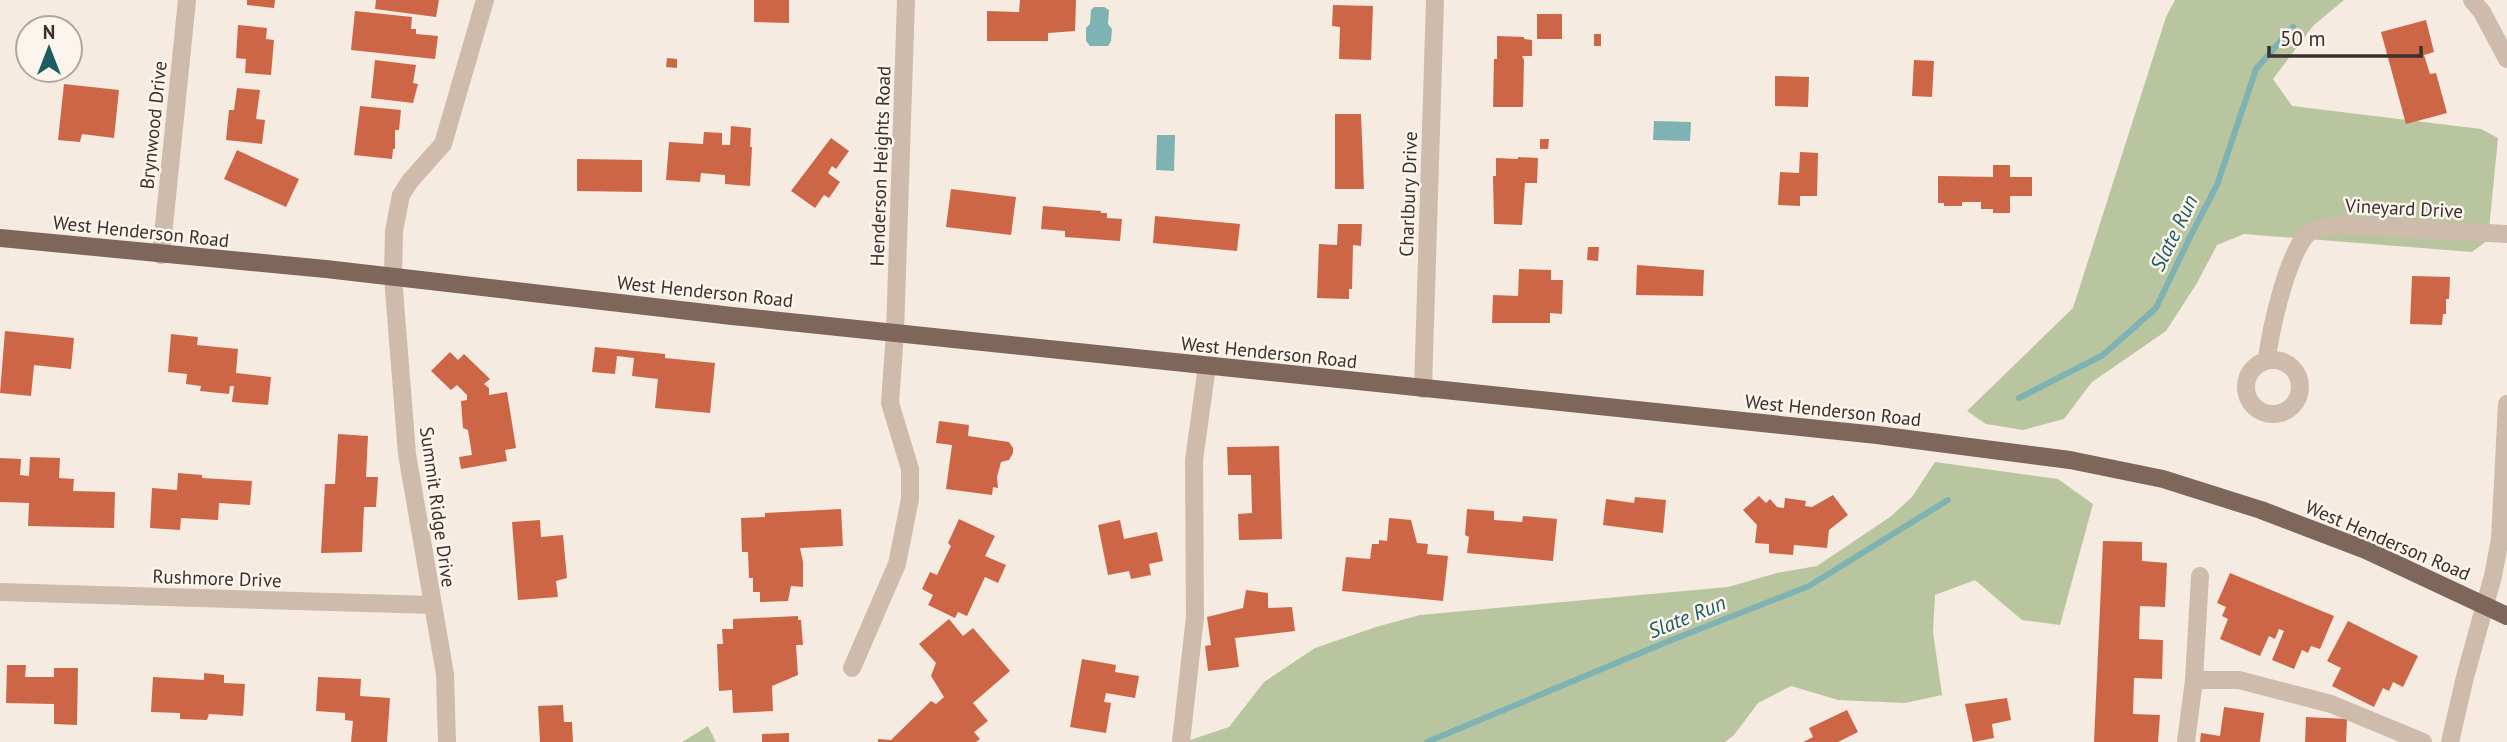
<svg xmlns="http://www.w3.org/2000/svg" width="2507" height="742" font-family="'PT Sans',sans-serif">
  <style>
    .green { fill: #b9c59f }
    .water { fill: #7eb2b3 }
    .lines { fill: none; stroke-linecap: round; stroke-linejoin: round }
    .stream { stroke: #7eb2b3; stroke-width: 6 }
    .building { fill: #cc6647 }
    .minor { stroke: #cebbab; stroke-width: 18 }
    .major { stroke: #7e665b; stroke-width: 18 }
    .labels { text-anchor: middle; stroke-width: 5; stroke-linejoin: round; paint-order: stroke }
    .street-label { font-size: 19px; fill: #3b302b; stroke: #fbf5ee }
    .water-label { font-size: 21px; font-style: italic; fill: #1d5c60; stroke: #fbf5ee }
  </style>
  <rect width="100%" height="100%" fill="#f5ebe0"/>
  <!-- green -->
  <path class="green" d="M2175 0H2344L2313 26 2273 79 2292 106 2481 129 2498 138 2488 240 2472 252 2244 234 2217 245 2197 283 2166 331 2092 382 2064 419 2023 430 1986 424 1967 411 2073 308 2166 17Z
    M1935 462 2058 479 2093 504 2060 625 2022 620 1975 580 1935 595 1933 632 1942 695 1905 703 1838 700 1791 686 1758 703 1734 735 1725 742H1184L1229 727 1264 682 1315 648 1376 627 1420 615 1728 587 1777 573 1817 566 1890 517 1912 497Z
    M708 726 716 742H682Z"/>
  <!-- water -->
  <path class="water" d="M1094 7H1104L1109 10 1108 24 1112 29 1111 41 1108 46H1090L1086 41V28L1090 24 1091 10Z
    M1654 121 1691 122 1690 141 1653 140Z
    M1157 135H1175L1174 171 1156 170Z"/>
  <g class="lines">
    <!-- stream -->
    <path class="stream" d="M2019 398 2103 355 2156 308 2193 231 2217 185 2256 69 2293 27
      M1427 742 1669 641 1809 586 1948 500"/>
  </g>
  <!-- building -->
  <path class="building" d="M247 0H275L274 8 247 5Z
    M376 0H439L436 17 375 9Z
    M754 0H789V23L754 22Z
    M1020 0H1076L1075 31 1048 33V41H987V11L1019 12Z
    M1333 5 1373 6 1371 60 1339 59 1340 27 1332 26Z
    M355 11 412 17 411 29H416V34L438 36 435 59 351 50Z
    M1537 14H1562V39H1537Z
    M2426 20 2434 52 2424 55 2430 74 2436 73 2447 113 2406 124 2381 32Z
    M238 25 267 28 266 39 274 40 271 75 245 73 246 59 236 58Z
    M1594 34H1601V46H1594Z
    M1497 36 1524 37V39L1532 40V56H1522L1524 60 1523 107H1493L1494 59H1497Z
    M667 58 677 59V68L666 67Z
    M375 60 416 65 413 83 418 84 413 103 371 98Z
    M1914 60 1934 61 1932 97 1912 96Z
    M1775 76 1809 77 1808 107 1775 106Z
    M64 84 119 90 114 138 82 134 80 142 58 140Z
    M237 88 260 90 256 119 265 120 262 144 226 140 229 110H234Z
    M360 106 401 110 399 130H395V149H393L392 159 354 155Z
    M1335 114H1361L1364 189H1335Z
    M731 126 751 128 750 147H752L750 186 725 184V175L701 173 700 182 666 180 669 142 703 144 704 132 722 133V145H730Z
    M831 138 849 151 836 169 832 166 828 173 840 182 829 198 824 195 815 208 791 191Z
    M1540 139H1549L1548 149H1540Z
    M237 150 299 179 286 207 224 179Z
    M1800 152 1818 153 1817 196H1800V206L1778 205 1780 172 1799 173Z
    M1518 157 1538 158 1537 183H1525L1522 225 1494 224 1493 176H1496V158L1518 159Z
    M577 159 642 160V192L577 191Z
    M1993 165H2010V177H2032V196H2010V213H1993V209H1981V202H1962V206H1944V203H1938V176L1993 177Z
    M951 189 1016 197 1011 235 946 227Z
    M1043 206 1101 211V213H1107V218L1122 219 1120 241 1065 237V231L1041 229Z
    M1155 216 1240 224 1237 251 1153 243Z
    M1338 224H1362L1361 246 1353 245 1352 289H1349V299L1317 298 1319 244 1337 245Z
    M1588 247H1599L1598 261 1587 260Z
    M1637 265 1704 270 1703 296 1636 295Z
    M1519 269 1551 270V280H1563L1562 314 1550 313V323H1492L1493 295 1518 296Z
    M2412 276 2450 277 2449 299H2446V314H2443L2442 325 2410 324Z
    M5 331 74 338 71 369 34 365 31 396 0 393Z
    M171 334 198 337 197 345 238 349 236 373 271 377 268 405 232 402 234 386H230L229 394 200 391 201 386 186 384 187 374 168 372Z
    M595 347 665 354V358L715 363 710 413 655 408 658 379 632 376 634 358 617 356 615 374 592 372Z
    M450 352 458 360 464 354 490 379 484 384 489 388V395L507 392 516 448 505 450 507 461 461 469 459 457 472 455 468 430 463 428 461 401 467 400V395L457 385 451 390 431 371Z
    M939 421 969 425 968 436 1009 442 1013 448V453L1009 460 1001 462 997 477 998 488 993 487 992 495 946 489 952 445 936 443Z
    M338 434 368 436 366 477H378L376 507H364L362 552 321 553 325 484H335Z
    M1279 446 1282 539 1239 540 1238 514 1252 513 1251 475H1228L1227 447Z
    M30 457 60 458 59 478 74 479 73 491 115 492 114 528 28 526 29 503 0 502V458L21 459 20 475 29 476Z
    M178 473 202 475V478L252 481 250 505 219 503 218 520 181 518 180 530 150 528 152 488 177 490Z
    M1833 495 1848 515 1829 530 1827 548 1794 545 1793 555 1769 553V544L1755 543 1757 525 1743 510 1759 496 1766 503 1770 499 1777 507 1784 508 1785 498 1806 501 1805 506 1812 507Z
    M1635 497 1666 500 1663 533 1603 525 1606 499 1634 503Z
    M841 509 843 546 800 548 803 562V587L791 586 788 601 760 602V592H753V578H749L748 552H742L741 518 765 517V513Z
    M1467 509 1494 511V520L1522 522 1523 516 1557 519 1553 561 1467 553 1469 537 1465 535Z
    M1389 518 1411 520 1417 543 1428 544 1427 554 1448 556 1443 601 1342 591 1346 557 1370 559 1372 544H1379V540L1387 541Z
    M959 519 995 536 985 556 1006 565 998 583 985 577 967 616 958 612 955 618 928 605 933 595 922 589 930 572 937 575 951 546 948 543Z
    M540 520 541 537 563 535 567 578 556 581 558 597 518 600 512 522Z
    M1120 520 1124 539 1157 532 1163 561 1149 564 1151 575 1131 579 1129 571 1108 575 1098 525Z
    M2103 541 2142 542V561L2167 563 2165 607 2140 606 2139 639 2163 640 2162 679 2134 678 2133 714 2160 715 2158 742H2094Z
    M2230 573 2334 616 2320 649 2311 646 2308 653 2302 650 2294 669 2272 660 2284 631 2279 629 2275 639 2269 636 2260 656 2220 639 2228 619 2222 616 2226 607 2217 603Z
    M1246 590 1268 593V608L1292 607 1295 631 1235 638 1239 667 1208 671 1205 646 1211 645 1207 617 1243 608Z
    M798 616V620H801L803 645H796L798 675 772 686 773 711 733 713 732 690 719 691 717 644H723L722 629H733V619Z
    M949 619 963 636 973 628 1010 671 973 703 988 721 974 732 980 739 976 742H878V739L891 740 931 701 936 704 944 697 931 676 936 663 919 644Z
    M2348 621 2418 656 2403 687 2393 682 2389 691 2383 688 2374 707 2332 686 2341 668 2327 661Z
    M1082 659 1116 665 1115 672 1139 676 1135 698 1106 693 1104 702 1111 703 1106 733 1070 727Z
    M7 665H26L25 677H54V668H78L77 725 54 724V704L6 703Z
    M204 673 224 675V683L245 684 243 716 209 714 207 720 180 719V713L151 712 153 677 204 680Z
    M318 677 361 679 360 696 390 698 387 742H351L353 721 345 720V713L316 711Z
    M2007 698 2011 720 1992 724 1994 738 1973 742 1965 704Z
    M563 705 564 722H572L573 742H540L538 706Z
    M2224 707 2264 713 2260 742H2200L2201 733 2220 736Z
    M1847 710 1858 732 1838 742H1803L1813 737 1809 728Z
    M2306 717 2347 719 2346 742H2305Z
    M789 733V742H762V734Z"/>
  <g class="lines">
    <!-- minor -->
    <path class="minor" d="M2472 0 2482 12 2507 59
      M161 255 187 0
      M2246 387a27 27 0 1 1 54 0a27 27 0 1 1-54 0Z
      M2267 360C2269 334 2289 246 2310 232 2320 227 2332 226 2342 225L2507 234
      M1423 389 1435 0
      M0 592 432 605
      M852 668 897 564 910 499V469L890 403 895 333 906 0
      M2194 680H2239L2331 704 2423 742
      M447 742 445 674 407 454 393 277 394 231 401 195 410 181 443 144 485 0
      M1181 742 1195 617 1194 460 1207 366
      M2186 742 2194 680 2200 576
      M2450 742 2465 677 2493 576 2500 539 2507 404"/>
    <!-- major -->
    <path class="major" d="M0 238 326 269 732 316 1877 435 2070 460 2163 479 2261 510 2366 550 2507 616"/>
  </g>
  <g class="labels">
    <!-- street labels -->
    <g class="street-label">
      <text transform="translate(153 125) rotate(-84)" y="7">Brynwood Drive</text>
      <text transform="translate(880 166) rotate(-88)" y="7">Henderson Heights Road</text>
      <text transform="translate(1408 194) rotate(-88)" y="7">Charlbury Drive</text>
      <text transform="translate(2404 208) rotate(3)" y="7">Vineyard Drive</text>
      <text transform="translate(141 231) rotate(6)" y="7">West Henderson Road</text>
      <text transform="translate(705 291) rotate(6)" y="7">West Henderson Road</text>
      <text transform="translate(1269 352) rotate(6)" y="7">West Henderson Road</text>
      <text transform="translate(1833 410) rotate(6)" y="7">West Henderson Road</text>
      <text transform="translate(438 507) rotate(82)" y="7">Summit Ridge Drive</text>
      <text transform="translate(2388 540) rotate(23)" y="7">West Henderson Road</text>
      <text transform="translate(217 578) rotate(2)" y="7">Rushmore Drive</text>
    </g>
    <!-- water labels -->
    <g class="water-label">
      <text transform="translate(2174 233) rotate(-64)" y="7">Slate Run</text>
      <text transform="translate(1687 617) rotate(-22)" y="7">Slate Run</text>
    </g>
  </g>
  <!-- north arrow -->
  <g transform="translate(49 49)"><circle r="33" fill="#fbf5ee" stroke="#aea6a0" stroke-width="2"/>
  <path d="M0-5L12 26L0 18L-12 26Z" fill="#1d5c60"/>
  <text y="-10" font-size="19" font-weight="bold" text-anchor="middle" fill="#3b302b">N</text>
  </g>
  <!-- scale -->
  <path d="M2269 46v10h152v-10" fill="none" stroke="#3b302b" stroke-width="3.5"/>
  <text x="2280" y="46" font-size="21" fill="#3b302b" stroke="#fbf5ee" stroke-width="5" paint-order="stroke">50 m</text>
</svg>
